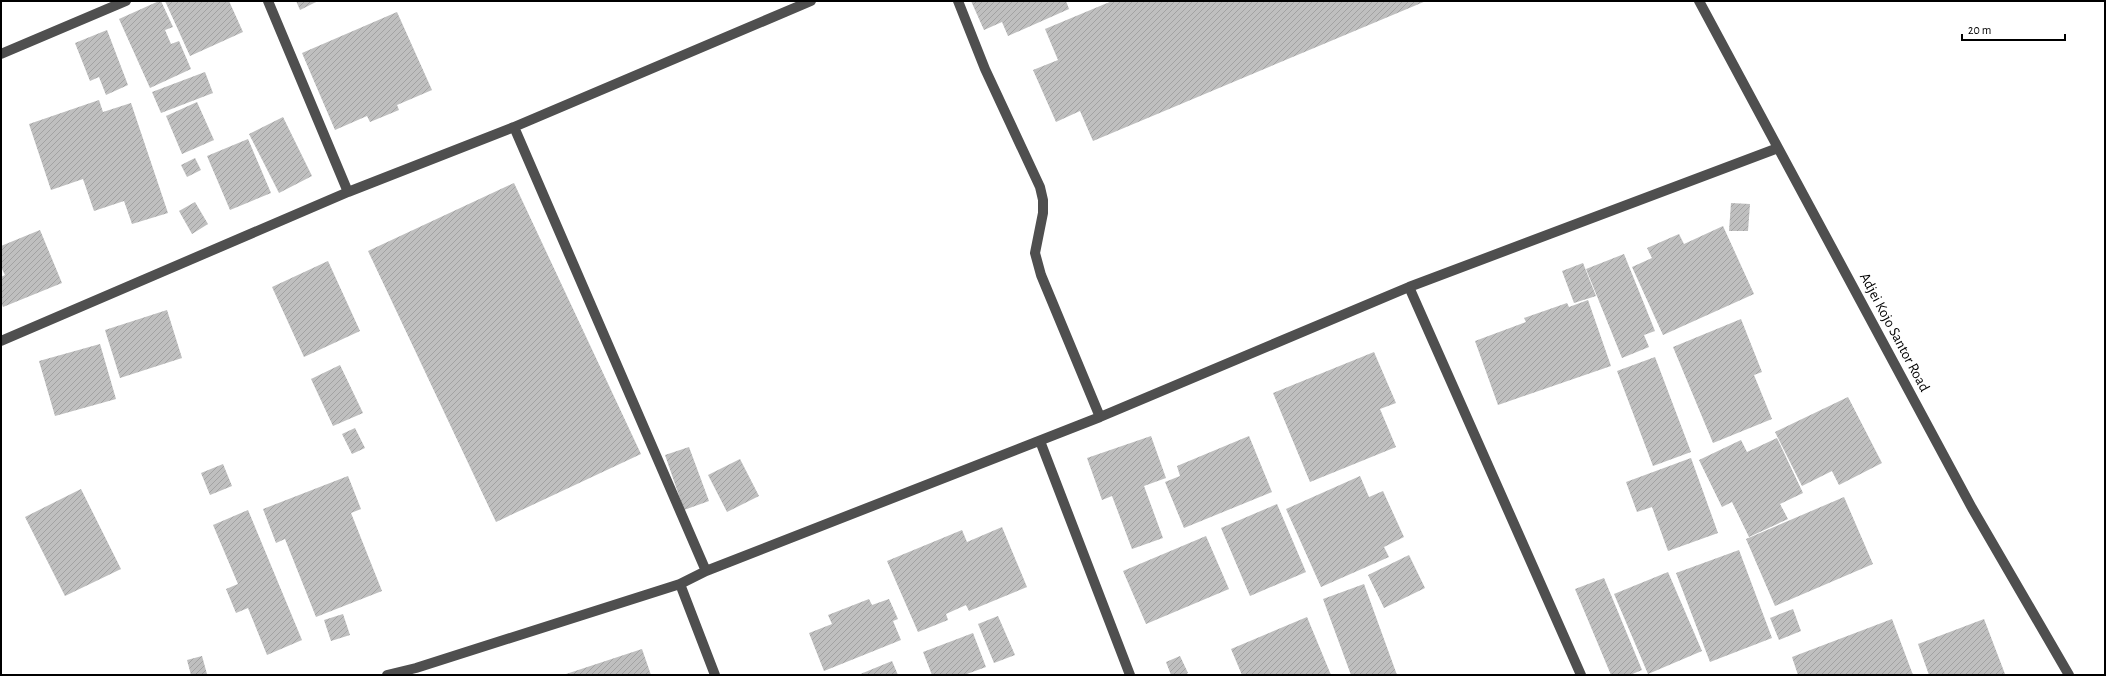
<svg xmlns="http://www.w3.org/2000/svg" width="2106" height="676" font-family="'Alegreya Sans',sans-serif">
  <style>
    .building { fill: url(#building-hatch) }
    .lines { fill: none; stroke-linecap: round; stroke-linejoin: round }
    .minor { stroke: #4f4f4f; stroke-width: 10 }
    .labels { text-anchor: middle; stroke-width: 3; stroke-linejoin: round; paint-order: stroke }
    .street-label { font-size: 15px; fill: #000; stroke: #fff }
  </style>
  <defs>
    <pattern id="building-hatch" width="6" height="6" patternUnits="userSpaceOnUse"><rect width="6" height="6" fill="#bfbfbf"/><path d="M-1 1l2-2M0 6l6-6M5 7l2-2" fill="none" stroke="#a2a2a2"/></pattern>
  </defs>
  <rect width="100%" height="100%" fill="#fff"/>
  <!-- building -->
  <path class="building" d="M159 1H161L173 27 165 30 171 44 179 41 191 69 150 88 119 19Z
    M165 1H229L243 32 190 56Z
    M296 1H318L300 10Z
    M971 1H1066L1069 9 1008 36 1002 22 984 30Z
    M1112 1H1426L1093 141 1080 111 1056 122 1033 70 1058 60 1045 29Z
    M397 12 432 90 397 105 399 110 370 122 367 116 335 130 302 53Z
    M107 30 128 85 106 95 99 77 90 81 75 43Z
    M205 72 213 93 161 113 152 92Z
    M99 100 103 112 131 103 168 213 132 224 124 201 94 211 83 179 51 190 29 124Z
    M197 102 214 140 182 154 166 116Z
    M283 117 312 176 279 193 249 134Z
    M248 139 271 193 230 210 207 156Z
    M195 158 201 170 187 177 181 165Z
    M514 183 641 454 496 522 368 251Z
    M195 202 208 224 192 234 179 211Z
    M1731 203 1750 204 1748 231H1729Z
    M1723 226 1754 294 1663 335 1632 267 1652 258 1647 248 1679 234 1684 244Z
    M40 230 62 283 3 307 1 302V277L5 275 1 267V246Z
    M1624 254 1655 331 1644 335 1649 347 1622 358 1586 269Z
    M328 261 360 331 304 357 272 287Z
    M1583 263 1596 296 1574 303 1562 271Z
    M1588 300 1611 366 1498 405 1475 341 1526 322 1524 318 1567 303 1569 307Z
    M167 310 182 358 120 378 105 330Z
    M1741 319 1762 372 1754 375 1772 419 1713 443 1673 347Z
    M100 344 116 399 55 416 39 361Z
    M1374 352 1396 403 1380 409 1396 447 1310 482 1273 393Z
    M1655 357 1691 452 1653 466 1617 371Z
    M340 365 363 413 333 426 311 379Z
    M1848 397 1882 463 1839 485 1832 471 1802 486 1775 432Z
    M355 428 365 448 352 454 342 434Z
    M1151 436 1166 478 1144 486 1163 538 1132 549 1112 496 1102 500 1087 458Z
    M1249 436 1272 492 1184 528 1165 482 1180 476 1177 466Z
    M1777 438 1803 493 1780 504 1788 519 1749 537 1732 502 1722 507 1699 460 1741 440 1747 452Z
    M689 447 709 501 684 510 665 455Z
    M1691 458 1718 533 1668 551 1652 507 1637 512 1626 482Z
    M740 459 759 496 727 512 708 475Z
    M223 464 232 486 210 495 201 473Z
    M348 476 361 509 351 513 382 591 316 617 285 539 276 543 263 509Z
    M1360 476 1369 497 1383 491 1404 537 1384 547 1389 557 1321 587 1286 509Z
    M81 489 121 569 65 596 25 517Z
    M1844 497 1873 564 1775 606 1746 539Z
    M1277 504 1306 572 1250 596 1221 528Z
    M248 510 302 640 267 655 248 608 236 613 226 589 238 584 213 525Z
    M1002 527 1027 587 969 611 966 605 946 614 948 620 918 632 887 561 962 530 967 542Z
    M1206 536 1229 589 1146 624 1123 571Z
    M1739 550 1772 638 1710 662 1676 573Z
    M1409 555 1425 588 1384 608 1368 575Z
    M1668 572 1702 651 1648 674 1614 594Z
    M1604 578 1642 670 1630 675H1611L1575 589Z
    M1364 584 1397 675H1351L1323 599Z
    M869 599 872 605 889 599 898 619 893 621 901 640 824 671 809 633 832 624 828 615Z
    M1793 609 1801 631 1779 640 1770 618Z
    M343 614 350 635 331 641 324 620Z
    M998 616 1015 655 994 663 978 624Z
    M1307 617 1331 675H1242L1231 649Z
    M1892 619 1913 675H1798L1792 657Z
    M1984 619 2005 674 1929 675 1918 644Z
    M973 633 986 667 964 675H932L923 652Z
    M642 649 651 675H563Z
    M202 656 207 674 191 675 187 660Z
    M1180 656 1188 673 1184 675H1171L1166 662Z
    M892 661 898 675H858Z"/>
  <g class="lines">
    <!-- minor -->
    <path class="minor" d="M268 1 348 192
      M958 1 985 69 1040 187 1043 200V213L1035 253 1041 275 1100 417
      M1699 1 1972 508 2069 675
      M1 54 126 1
      M514 127 706 571
      M1409 287 1581 675
      M1 341 348 192 514 127 811 1
      M1040 441 1130 675
      M680 584 715 675
      M387 675 416 668 680 584 706 571 1100 417 1409 287 1778 148"/>
  </g>
  <g class="labels">
    <!-- street labels -->
    <g class="street-label">
      <text transform="translate(1895 332) rotate(62)" y="5">Adjei Kojo Santor Road</text>
    </g>
  </g>
  <!-- border -->
  <rect width="2106" height="676" fill="none" stroke="#000000" stroke-width="4"/>
  <!-- scale -->
  <path d="M1962 34v6h103v-6" fill="none" stroke="#000000" stroke-width="2"/>
  <text x="1968" y="34" font-size="12" fill="#000000" stroke="#ffffff" stroke-width="3" paint-order="stroke">20 m</text>
</svg>
